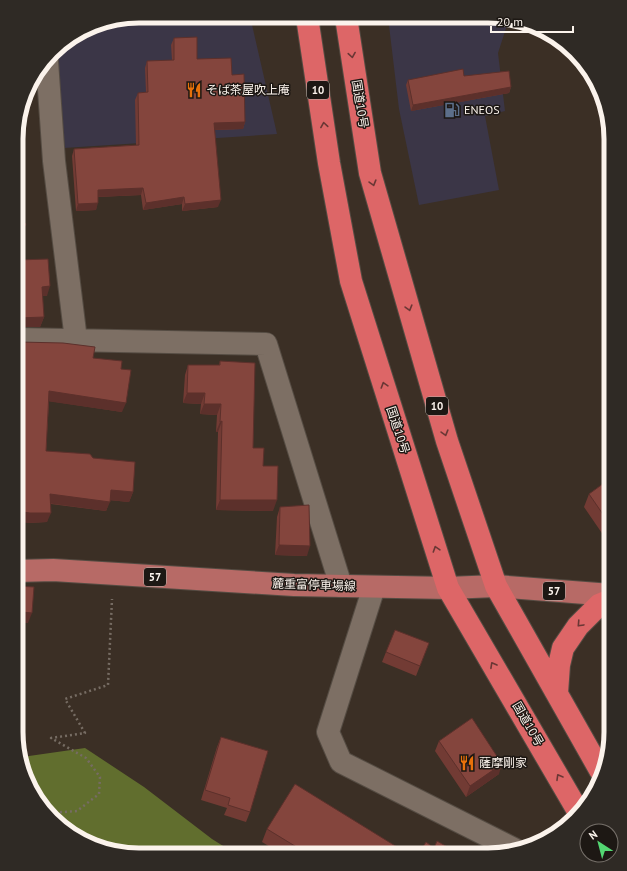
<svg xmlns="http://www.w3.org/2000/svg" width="627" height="871" font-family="'PT Sans','Noto Sans JP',sans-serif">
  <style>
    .commercial { fill: #3b3647 }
    .forest { fill: #616e2e }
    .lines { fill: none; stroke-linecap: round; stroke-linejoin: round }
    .minor-casing { stroke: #554c43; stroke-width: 24 }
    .major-casing { stroke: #554c43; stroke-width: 24 }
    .highway-casing { stroke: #554c43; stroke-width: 24 }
    .path { stroke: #766c63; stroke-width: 2.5; stroke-dasharray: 2 3; stroke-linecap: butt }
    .minor { stroke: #7d6f64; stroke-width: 22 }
    .major { stroke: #b76a66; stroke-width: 22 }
    .highway { stroke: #dd6667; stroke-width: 22 }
    .wall { fill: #723b34 }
    .shaded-wall { fill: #5c302b }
    .building { fill: #84453d; stroke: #5c302b }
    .oneway { stroke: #6a3735 }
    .labels { text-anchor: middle; stroke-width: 3; stroke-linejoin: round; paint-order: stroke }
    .shield { fill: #1d1814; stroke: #b8b1ab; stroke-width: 1 }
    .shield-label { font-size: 11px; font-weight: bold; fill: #fbf3ec }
    .poi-label { font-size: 12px; fill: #fbf3ec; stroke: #1d1814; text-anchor: start }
    .street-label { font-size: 12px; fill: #fbf3ec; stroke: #1d1814 }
    .rim { fill: none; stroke: #fbf3ec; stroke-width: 5 }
  </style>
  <rect width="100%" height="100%" fill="#3b2f25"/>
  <!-- commercial -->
  <path class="commercial" d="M139 16H250L277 134 64 148 56 49 99 23Z
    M388 17H504L509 19 498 53 505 111 485 116 499 190 419 205 399 109Z"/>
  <!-- forest -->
  <path class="forest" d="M85 748 144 787 212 839 236 854H123L64 830 29 786 22 757Z"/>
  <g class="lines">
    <defs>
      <path id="minor" d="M47 61 54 161 76 340
        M17 339 266 344 341 586
        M374 587 328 732 341 762 514 849"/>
      <path id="major" d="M16 571 53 570 294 585 448 588 496 586 611 595"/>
      <path id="highway" d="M307 17 329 163 351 281 448 588 578 811
        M346 17 370 173 447 441 496 586 600 770
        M557 693 559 665 563 648 578 626 599 605 611 600"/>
    </defs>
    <!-- minor casing -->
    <use href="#minor" class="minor-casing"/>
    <!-- major casing -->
    <use href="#major" class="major-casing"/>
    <!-- highway casing -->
    <use href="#highway" class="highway-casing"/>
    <!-- path -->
    <path class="path" d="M50 813 77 811 99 794 100 777 86 758 51 738 85 733 65 699 108 685 112 599"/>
    <!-- minor -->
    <use href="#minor" class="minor"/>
    <!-- major -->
    <use href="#major" class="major"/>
    <!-- highway -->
    <use href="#highway" class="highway"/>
  </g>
  <!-- wall -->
  <path class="wall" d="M174 38 197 59 232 75 245 122 243 129 215 130 218 207 182 211V204L143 210 141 195 98 197 96 210 76 211 72 156 74 149 136 145 135 100 138 93 146 92 145 68 147 61 172 60 171 45Z
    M464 76 511 87 509 93 411 111 406 85 408 80Z
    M611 160V209L602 171 606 161Z
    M611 211V237L607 221Z
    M17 260 47 296H42L44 317 40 327H17Z
    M19 342 93 358 121 369 122 412 49 401 46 451 93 458 133 492 129 502 110 500 106 511 51 504 47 522 27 523 17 348Z
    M220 361 253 448 263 466 273 511 216 510 218 432H216L217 415 200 414 201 404 183 403 185 375 188 365H219Z
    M611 478V540L608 542 584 507 589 494Z
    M280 507 307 556 275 555 277 517Z
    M429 643 416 676 382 662 386 652Z
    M221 737 250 812 246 822 224 815 227 808 201 800 217 747Z
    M439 741 499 774 466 797 435 751Z
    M267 829 410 855 282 854 262 842Z"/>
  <!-- shaded-wall -->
  <path class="shaded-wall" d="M511 87 509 93 411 111 413 105Z
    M245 122 243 129 212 130 214 123Z
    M143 188 141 195 95 197 98 190Z
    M184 197 182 204 143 210 146 203Z
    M221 200 218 207 182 211 185 204Z
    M98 203 96 210 76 211 78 204Z
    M26 224 23 233 17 243V238Z
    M50 286 47 296H38L42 287Z
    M44 317 40 327H17V321L18 318Z
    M49 391 126 403 122 412 46 401Z
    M187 393H205L201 404 183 403Z
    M204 404H221L217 415 200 414Z
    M222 421 218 432H216L220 422Z
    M111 490 133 492 129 502 107 500Z
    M50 494 110 502 106 511 47 503Z
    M220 500H277L273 511 216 510Z
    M16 511 51 513 47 522 27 523 16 521Z
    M611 535V540L608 542Z
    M279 545 310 546 307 556 275 555Z
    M22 612 32 613 28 623H18Z
    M16 631H20L17 641H16Z
    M502 764 499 774 466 797 470 786Z"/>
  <!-- building -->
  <path class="building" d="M197 37V59L231 58 232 75 244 74 245 122 214 123 221 200 185 204 184 197 146 203 143 188 98 190V203L78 204 74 149 139 145 138 93 148 92 147 61 174 60V38Z
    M463 69 464 76 509 71 511 87 413 105 408 80Z
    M611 160V184L606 161Z
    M17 218 26 224 17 238Z
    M48 259 50 286 42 287 44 317 18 318 17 303V260Z
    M19 342 63 343 95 347 93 358 122 361 121 369 131 370 126 403 49 391 46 451 90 454 93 458 135 462 133 492 111 490 110 502 50 494 51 513H30L16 511 17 348H20Z
    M220 361 255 363 253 448H264L263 466H278L277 500H220L222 421 220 422 221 404H204L205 393H187L188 365H220Z
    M611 478V526L589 494Z
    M309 505 310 546 279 545 280 507Z
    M16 586 34 587 32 613 22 612 20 631H16Z
    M395 630 429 643 420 666 386 652Z
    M472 718 502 764 470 786 439 741Z
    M221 737 268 751 250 812 228 805 230 798 205 790Z
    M295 784 410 855 308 854 267 829Z
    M437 841 461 855H418L426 842 434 848Z"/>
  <!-- one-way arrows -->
  <defs><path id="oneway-chevron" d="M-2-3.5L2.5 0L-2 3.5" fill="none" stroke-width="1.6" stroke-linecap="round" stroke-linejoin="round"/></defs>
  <g class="oneway">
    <use href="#oneway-chevron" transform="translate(352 55) rotate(81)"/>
    <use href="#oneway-chevron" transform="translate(324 125) rotate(-99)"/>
    <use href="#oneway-chevron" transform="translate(373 183) rotate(74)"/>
    <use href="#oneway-chevron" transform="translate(409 308) rotate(74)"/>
    <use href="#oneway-chevron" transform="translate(384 385) rotate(-107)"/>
    <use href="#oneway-chevron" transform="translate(445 433) rotate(74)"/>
    <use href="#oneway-chevron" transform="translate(436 549) rotate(-108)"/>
    <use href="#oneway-chevron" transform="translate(580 624) rotate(133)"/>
    <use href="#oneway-chevron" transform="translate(493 665) rotate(-119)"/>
    <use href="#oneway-chevron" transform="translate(559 777) rotate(-120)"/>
  </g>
  <!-- icons -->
  <defs>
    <symbol id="restaurant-bare" viewBox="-9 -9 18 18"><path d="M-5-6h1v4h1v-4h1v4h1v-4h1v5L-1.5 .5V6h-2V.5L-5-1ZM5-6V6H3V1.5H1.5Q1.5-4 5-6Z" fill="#e8710a" stroke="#1d1814" stroke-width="2.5" paint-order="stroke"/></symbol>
    <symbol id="fuel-bare" viewBox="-9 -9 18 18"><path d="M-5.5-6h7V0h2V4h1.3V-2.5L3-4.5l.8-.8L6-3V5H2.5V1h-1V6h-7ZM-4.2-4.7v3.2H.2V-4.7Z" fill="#5c6f8a" stroke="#1d1814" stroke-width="2.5" paint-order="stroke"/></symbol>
  </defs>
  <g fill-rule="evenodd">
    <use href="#restaurant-bare" x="183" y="79" width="22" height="22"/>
    <use href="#fuel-bare" x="441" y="99" width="22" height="22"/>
    <use href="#restaurant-bare" x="456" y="752" width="22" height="22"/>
  </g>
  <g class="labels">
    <!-- shield labels -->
    <g class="shield">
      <rect x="307" y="81" width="22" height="18" rx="3"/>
      <rect x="426" y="397" width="22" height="18" rx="3"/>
      <rect x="144" y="568" width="22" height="18" rx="3"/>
      <rect x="543" y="582" width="22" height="18" rx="3"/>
    </g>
    <g class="shield-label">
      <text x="318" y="94">10</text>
      <text x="437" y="410">10</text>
      <text x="155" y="581">57</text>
      <text x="554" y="595">57</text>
    </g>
    <!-- poi labels -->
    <g class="poi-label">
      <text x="206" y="94">そば茶屋吹上庵</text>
      <text x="464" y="114">ENEOS</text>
      <text x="479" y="767">薩摩剛家</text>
    </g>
    <!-- street labels -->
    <g class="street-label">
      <text transform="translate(360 104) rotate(81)" y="4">国道10号</text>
      <text transform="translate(398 430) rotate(72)" y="4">国道10号</text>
      <text transform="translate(314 585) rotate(2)" y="4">麓重富停車場線</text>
      <text transform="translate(528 724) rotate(60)" y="4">国道10号</text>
    </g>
  </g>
  <!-- crop -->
  <path d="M0 0H627V871H0ZM139 23H488A116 116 0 0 1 604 139V732A116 116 0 0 1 488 848H139A116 116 0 0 1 23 732V139A116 116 0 0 1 139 23Z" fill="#2f2a25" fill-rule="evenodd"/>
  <path class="rim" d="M139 23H488A116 116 0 0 1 604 139V732A116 116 0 0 1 488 848H139A116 116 0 0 1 23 732V139A116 116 0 0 1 139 23Z"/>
  <!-- north arrow -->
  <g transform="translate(599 843) rotate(324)"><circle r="19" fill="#1d1814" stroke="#76706a"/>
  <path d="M0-3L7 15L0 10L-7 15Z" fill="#53d672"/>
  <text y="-6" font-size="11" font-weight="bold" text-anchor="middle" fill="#fbf3ec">N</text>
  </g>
  <!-- scale -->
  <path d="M491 26v6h82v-6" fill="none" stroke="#fbf3ec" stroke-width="2"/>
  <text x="497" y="26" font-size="12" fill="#fbf3ec" stroke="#1d1814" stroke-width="3" paint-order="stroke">20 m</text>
</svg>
